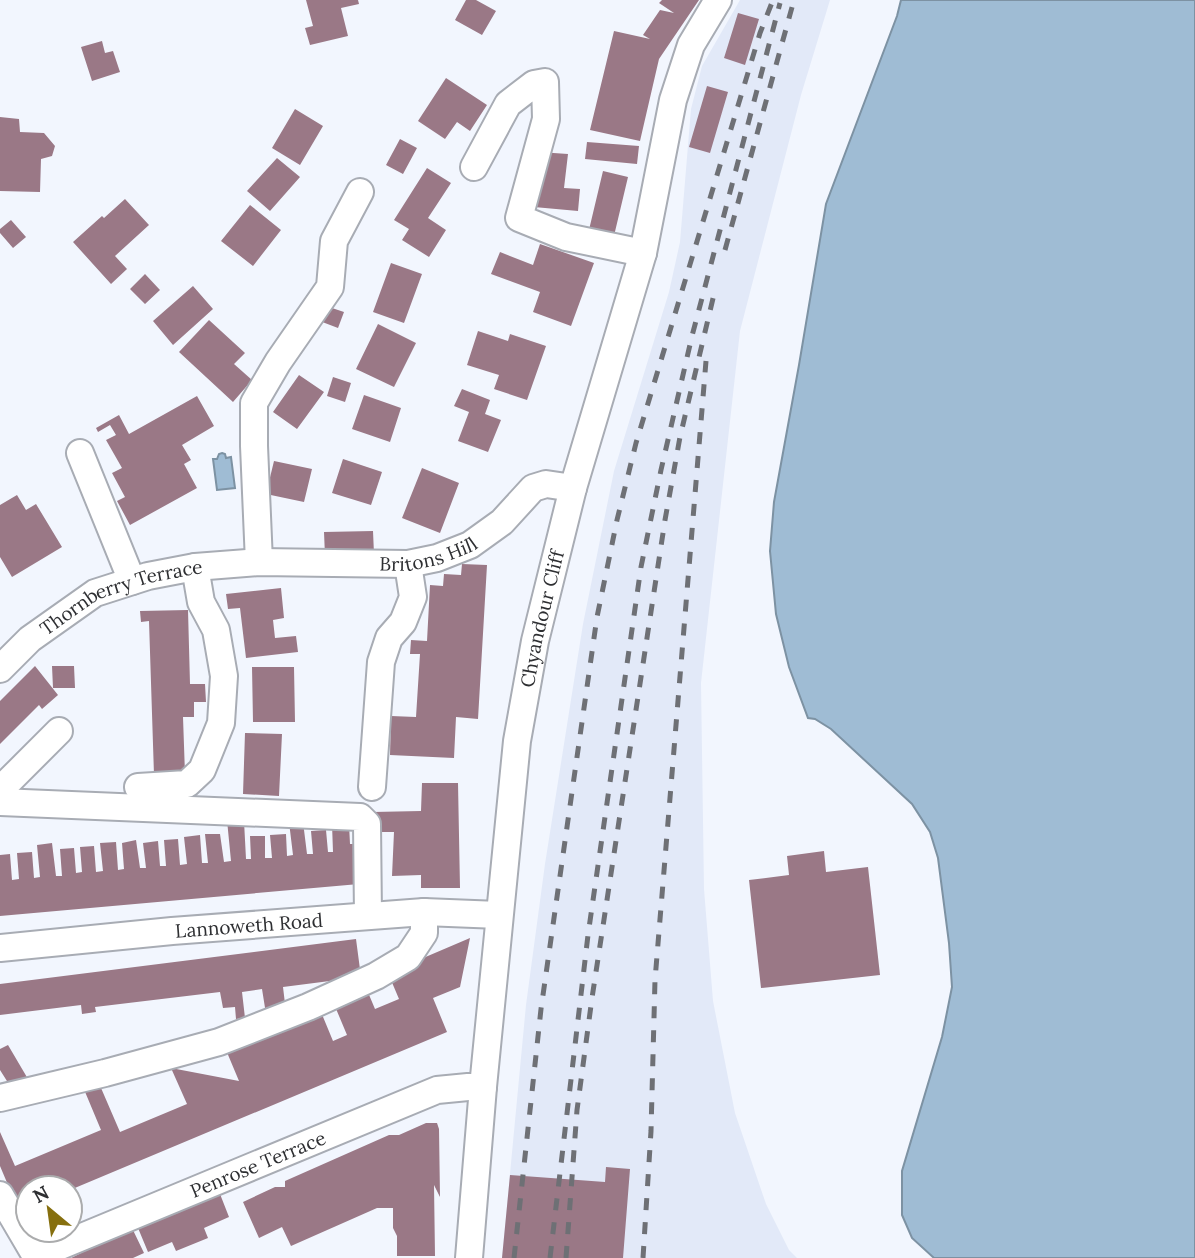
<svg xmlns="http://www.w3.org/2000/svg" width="1195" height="1258" font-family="Lora,serif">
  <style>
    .built { fill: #e2e9f8 }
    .water { fill: #9fbcd4; stroke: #7d92a3; stroke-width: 2 }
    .building { fill: #9a7886 }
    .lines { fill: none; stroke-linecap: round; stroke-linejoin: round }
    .minor-casing { stroke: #a8acb4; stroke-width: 30 }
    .minor { stroke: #fff; stroke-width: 26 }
    .rail { stroke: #6e7075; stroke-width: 5; stroke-dasharray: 12 12; stroke-linecap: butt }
    .labels { text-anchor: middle; stroke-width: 7; stroke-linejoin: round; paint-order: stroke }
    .street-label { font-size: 19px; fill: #2e2f32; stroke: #fff }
  </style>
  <rect width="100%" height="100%" fill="#f2f6fe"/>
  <!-- built -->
  <path class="built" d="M740 0H830L801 95 740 331 701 683 704 889 713 1001 735 1113 766 1204 789 1250 797 1258H502L526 1005 545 864 583 624 614 471 669 292 680 242 691 109 702 66Z"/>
  <!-- water -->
  <path class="water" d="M901 0H1195V1258H934L912 1238 902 1215V1171L942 1037 952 987 949 943 938 858 930 832 912 804 831 729 815 719 808 718 789 667 776 614 770 551 774 502 799 365 826 204 897 16Z
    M222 453 225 454 226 458 231 457 235 488 217 490 213 459H217L219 454Z"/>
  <!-- building -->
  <path class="building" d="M306 0H358L359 4 341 8 348 36 310 45 305 28 313 26Z
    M466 0H476L496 11 482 35 455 20Z
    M662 0H699L659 59 640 141 590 130 614 31 650 39 643 35 660 10 674 13 659 3Z
    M738 13 759 19 745 65 724 58Z
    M102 41 105 53 113 51 120 72 92 81 81 47Z
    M446 78 487 105 470 131 457 122 445 139 418 121Z
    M707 86 728 92 710 153 689 147Z
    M295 109 323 126 300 165 272 148Z
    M0 117 19 119 20 132 44 133 55 146 52 156 41 159 40 192 0 191Z
    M400 139 417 148 403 174 386 165Z
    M587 142 639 146 637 164 585 159Z
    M539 152 568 154 564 188 580 189 578 211 534 207Z
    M277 158 300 177 270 211 247 191Z
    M427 168 451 183 428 218 446 230 429 257 402 240 409 229 394 220Z
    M603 171 628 177 613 240 588 234Z
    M125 199 149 225 115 256 127 269 111 284 73 242 102 216 104 218Z
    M250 205 281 230 253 266 221 241Z
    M11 220 26 237 13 248 0 233V229Z
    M540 244 594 263 571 326 533 312 540 292 491 274 500 252 533 265Z
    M391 263 422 274 404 323 373 312Z
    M145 274 160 290 145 304 130 289Z
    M193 286 213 309 173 345 153 321Z
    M323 305 344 312 338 328 317 320Z
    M209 320 245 353 234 364 252 380 233 402 179 352Z
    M378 324 416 343 394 387 356 369Z
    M478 331 508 341 510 334 546 346 527 400 494 389 499 375 467 365Z
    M299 375 324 392 297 429 273 412Z
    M333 377 351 383 345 402 327 396Z
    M462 389 490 400 485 414 501 420 488 452 458 441 469 412 454 406Z
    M364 395 401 408 390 442 352 429Z
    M197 396 214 426 182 445 191 460 184 464 197 488 130 525 117 501 125 497 112 473 122 468 106 440 116 435 110 425 98 432 96 428 119 415 129 434Z
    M343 459 382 472 371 505 332 493Z
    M274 461 312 469 304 502 266 494Z
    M422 468 459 483 440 533 402 518Z
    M17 495 26 510 36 504 62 547 12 577 0 557V505Z
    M373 531 374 554 325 556 324 532Z
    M462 564 487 565 478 719 456 717 454 758 390 755 391 716 416 717 420 654H410L411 640 427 641 430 585 443 586 444 574 461 575Z
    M281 588 284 618 273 620 275 638 296 636 298 652 246 658 240 608 228 609 226 594Z
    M188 610 190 684H205L206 702H194V717H183L185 774 154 775 149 621 141 622 140 611Z
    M35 666 58 695 42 709 39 705 0 744V701Z
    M52 666H74L75 688H53Z
    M252 667H294L295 722H253Z
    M245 733 282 734 279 796 243 794Z
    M422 783H458L460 888H421V875L392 876 394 832H373V812L421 811Z
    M227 820 244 821 246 859H251L250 836H265V858H272L270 835 286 834 287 856 293 855 289 822H303L307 854H313L311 831 326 830 328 852H333L332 824H349L350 844H358L359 884 0 916V855L10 854 12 880 19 879 17 853 32 852 34 878 40 877 37 845 52 843 56 876H62L60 849 74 848 76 873 82 872 80 847 94 846 96 872 103 871 100 843 116 842 118 870 124 869 122 843 136 840 140 868H146L143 843 158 841 160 866H166L164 840 178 839 180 865 187 864 184 837 200 835 202 863H208L205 834H220L224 862 231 861Z
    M824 851 826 872 868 867 880 975 761 988 749 880 789 875 787 856Z
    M470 938 460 987 433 998 447 1032 70 1190V1188H28V1207L19 1211 0 1166V1132L15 1166 101 1130 83 1087 98 1081 120 1132 187 1104 171 1068 239 1081 226 1050 321 1012 333 1041 347 1035 334 1004 367 990 375 1009 399 999 388 973Z
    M356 939 361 977 283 987 286 1012 266 1014 262 989 242 992 245 1018 236 1019 235 1007 223 1008 220 992 95 1007 96 1012 82 1014 81 1005 0 1015V984Z
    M8 1045 28 1079 12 1089 0 1070V1049Z
    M426 1123H437L439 1129 440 1197 434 1185 435 1256H397V1236L393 1228V1208H377L291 1246 282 1227 259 1238 243 1202 275 1187H285V1181L389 1135H399Z
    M606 1167 630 1169 623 1258H502L510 1175 605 1182Z
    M220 1194 229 1217 204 1228 208 1238 176 1251 172 1242 148 1252 138 1228Z
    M132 1228 144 1253 133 1258H71Z"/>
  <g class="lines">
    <defs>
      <g id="minor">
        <path d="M474 167 508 104 534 84 545 82 546 119 519 218 566 237 643 253"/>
        <path d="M80 453 132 581"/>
        <path d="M259 562 254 446V403L278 362 330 287 334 241 360 192"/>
        <path id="s1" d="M0 669 30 639 95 593 148 576 195 567 259 562 408 564 437 558 470 545 502 522 533 488 546 484 573 488"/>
        <path d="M138 787 187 784 202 770 221 723 224 676 216 630 201 602 195 567"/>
        <path d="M372 787 381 662 389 638 403 622 413 597 408 564"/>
        <path d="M0 790 59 731"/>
        <path d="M0 802 360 817 367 824 368 916"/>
        <path id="s2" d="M0 948 172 931 424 912 499 915"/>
        <path d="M0 1098 105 1073 219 1042 308 1007 376 976 408 957 424 933V912"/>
        <path d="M0 1195 37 1258"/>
        <path id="s3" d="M36 1256 437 1090 468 1087H483"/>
        <path id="s4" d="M469 1258 483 1087 517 741 535 641 573 488 643 253 673 100 691 45 718 0"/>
      </g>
    </defs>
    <!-- minor casing -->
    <use href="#minor" class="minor-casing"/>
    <!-- minor -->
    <use href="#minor" class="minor"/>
    <!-- rail -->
    <path class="rail" d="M725 250 794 0
      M514 1258 541 1009 597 617 617 520 636 443 760 33 773 0
      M550 1258 588 935 641 567 661 470 692 336 780 3
      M566 1258 577 1110 592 998 665 520 680 437 715 290
      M643 1258 651 1131 655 980 706 361"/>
  </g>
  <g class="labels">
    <!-- street labels -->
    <g class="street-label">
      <text dy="7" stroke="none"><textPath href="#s1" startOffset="460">Britons Hill</textPath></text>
      <text dy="7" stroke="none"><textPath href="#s1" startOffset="145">Thornberry Terrace</textPath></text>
      <text dy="7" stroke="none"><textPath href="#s4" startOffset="644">Chyandour Cliff</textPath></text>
      <text dy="7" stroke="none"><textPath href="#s2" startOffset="250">Lannoweth Road</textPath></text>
      <text dy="7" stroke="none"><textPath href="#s3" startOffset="240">Penrose Terrace</textPath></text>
    </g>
  </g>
  <!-- north arrow -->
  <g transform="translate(49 1209) rotate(331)"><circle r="33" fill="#ffffff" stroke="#abacad" stroke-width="2"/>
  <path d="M0-5L12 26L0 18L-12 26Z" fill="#866f0e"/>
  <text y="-10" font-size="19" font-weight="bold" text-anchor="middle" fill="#2e2f32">N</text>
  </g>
</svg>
